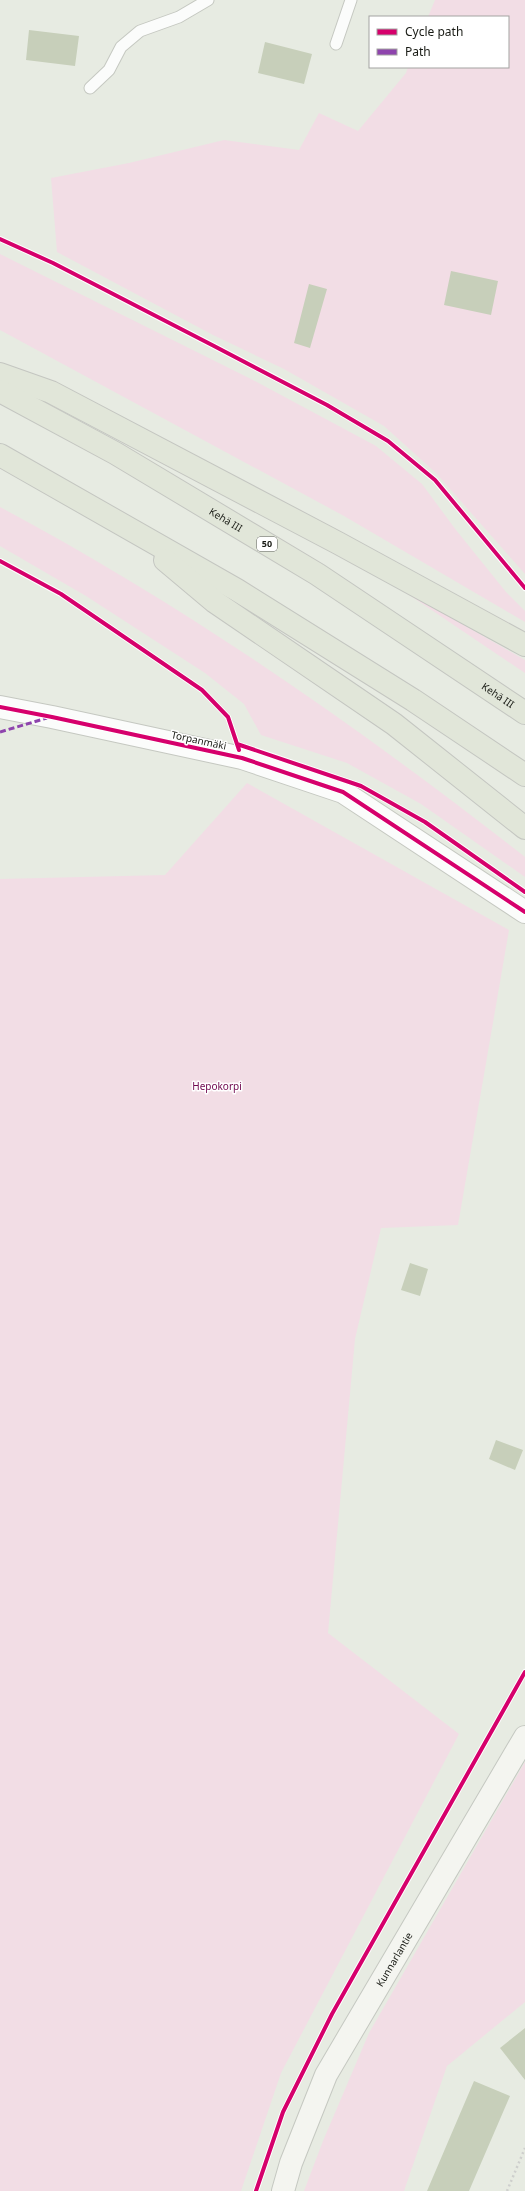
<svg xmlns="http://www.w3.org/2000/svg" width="525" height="2191" font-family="'Noto Sans',sans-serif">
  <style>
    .green { fill: #f2dde5 }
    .building { fill: #c7cfba }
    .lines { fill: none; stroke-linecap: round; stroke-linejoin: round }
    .lane-casing { stroke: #c5c8c1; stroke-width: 13 }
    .street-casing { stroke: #c5c8c1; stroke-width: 24 }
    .secondary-casing { stroke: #c5c8c1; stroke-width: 24 }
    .highway-casing { stroke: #c4c6c1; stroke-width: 24 }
    .path { stroke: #cecfcd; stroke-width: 2.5; stroke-dasharray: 2 3; stroke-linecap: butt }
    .lane { stroke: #fbfcfb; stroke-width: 11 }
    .street { stroke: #fbfcfb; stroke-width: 22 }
    .secondary { stroke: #f4f5f0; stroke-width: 22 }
    .highway { stroke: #e1e6d9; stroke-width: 22 }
    .quiet { stroke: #8e44ad; stroke-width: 3; stroke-dasharray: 6 3; stroke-linecap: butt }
    .cycleway-casing { stroke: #fff; stroke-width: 6 }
    .cycleway { stroke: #d6006c; stroke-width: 4 }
    .labels { text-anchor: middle; stroke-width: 3; stroke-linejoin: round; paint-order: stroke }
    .shield { fill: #fff; stroke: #5d5f5a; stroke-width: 1 }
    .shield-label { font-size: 9px; font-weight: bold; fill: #181a14 }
    .street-label { font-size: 10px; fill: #181a14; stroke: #fff }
    .park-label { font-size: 10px; fill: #6f064e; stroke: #fff }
  </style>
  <rect width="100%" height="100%" fill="#e7ebe2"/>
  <!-- green -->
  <path class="green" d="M435 0H525V574L436 473 384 426 284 369 213 335 57 252 51 178 129 163 224 140 299 150 319 113 358 131 406 73 408 67H508V17H428Z
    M0 254 251 379 376 446 422 484 456 530 506 592 525 611V622L344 516 0 330Z
    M0 507C186 606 360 728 525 857V877L421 804 347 763 261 735 244 704 205 673 86 596 0 546Z
    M396 586 525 660V673Z
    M247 783 509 930 458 1225 381 1228 355 1339 328 1633 459 1734 281 2073 241 2191H0V879L165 875Z
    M525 1762V2002L447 2066 404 2191H304L323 2141 369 2033Z"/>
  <!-- building -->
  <path class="building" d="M29 30 79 36 75 66 26 60Z
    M265 42 312 54 304 84 258 73Z
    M451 271 498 281 491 315 444 305Z
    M309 284 327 289 310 348 294 343Z
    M410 1263 428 1269 420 1296 401 1290Z
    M496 1440 523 1450 515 1470 489 1459Z
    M525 2028V2080L500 2048Z
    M474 2081 510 2096 469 2191H427Z"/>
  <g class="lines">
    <defs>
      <path id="lane" d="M336 44 351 0
        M90 88 109 70 121 47 140 31 179 17 208 0"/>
      <path id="street" d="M0 707 52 717 242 758 343 792 525 912"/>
      <g id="secondary">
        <path id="s1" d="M283 2191 291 2163 326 2075 525 1737"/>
      </g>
      <g id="highway">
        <path d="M0 374 51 392 338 543 525 645"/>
        <path id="s2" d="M0 391 115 453 317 574 525 713"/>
        <path d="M0 455 237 590 413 700 525 775"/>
        <path d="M165 560 215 602 394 724 525 828"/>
      </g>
    </defs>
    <!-- lane casing -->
    <use href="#lane" class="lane-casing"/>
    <!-- street casing -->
    <use href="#street" class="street-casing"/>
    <!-- secondary casing -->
    <use href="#secondary" class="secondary-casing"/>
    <!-- highway casing -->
    <use href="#highway" class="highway-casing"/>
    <!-- path -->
    <path class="path" d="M507 2191 525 2148"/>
    <!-- lane -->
    <use href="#lane" class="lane"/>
    <!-- street -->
    <use href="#street" class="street"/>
    <!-- secondary -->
    <use href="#secondary" class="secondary"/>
    <!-- highway -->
    <use href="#highway" class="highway"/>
    <!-- quiet -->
    <path class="quiet" d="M0 732 47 718"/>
    <defs>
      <path id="cycleway" d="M0 239 53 263 214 346 327 405 388 441 435 480 525 588
        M0 561 61 594 202 690 228 717 239 750
        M0 707 52 717 242 758 343 792 525 912
        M237 744 361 786 425 822 525 892
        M256 2191 283 2112 332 2014 525 1672"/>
    </defs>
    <!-- cycleway casing -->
    <use href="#cycleway" class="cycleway-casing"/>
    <!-- cycleway -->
    <use href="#cycleway" class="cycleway"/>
  </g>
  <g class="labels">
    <!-- shield labels -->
    <rect class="shield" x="257" y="537" width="20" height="14" rx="3"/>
    <g class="shield-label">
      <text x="267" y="547">50</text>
    </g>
    <!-- street labels -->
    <g class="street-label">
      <text dy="4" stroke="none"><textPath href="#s2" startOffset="260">Kehä III</textPath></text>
      <text dy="4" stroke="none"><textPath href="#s2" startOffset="584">Kehä III</textPath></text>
      <text transform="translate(199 740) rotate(12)" y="4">Torpanmäki</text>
      <text dy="4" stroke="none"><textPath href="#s1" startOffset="258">Kunnarlantie</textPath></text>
    </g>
    <!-- park labels -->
    <g class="park-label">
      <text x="217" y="1090">Hepokorpi</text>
    </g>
  </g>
  <!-- legend -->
  <rect x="369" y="16" width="140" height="52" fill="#ffffff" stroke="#a3a3a1"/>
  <rect x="377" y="29" width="20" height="6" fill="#d6006c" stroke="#a3a3a1"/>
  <text x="405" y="36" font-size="12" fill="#181a14">Cycle path</text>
  <rect x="377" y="49" width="20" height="6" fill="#8e44ad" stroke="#a3a3a1"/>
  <text x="405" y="56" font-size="12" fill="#181a14">Path</text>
</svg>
